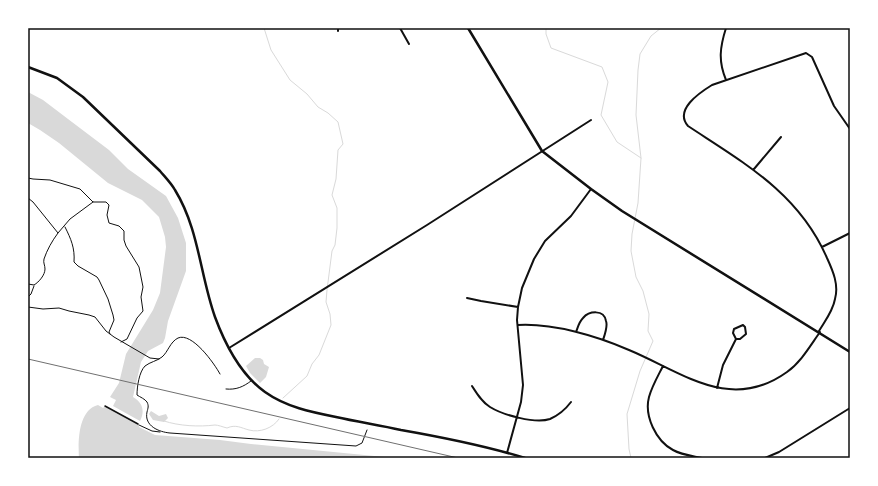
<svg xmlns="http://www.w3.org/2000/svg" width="878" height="486" font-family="Poppins,sans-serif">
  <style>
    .water { fill: #d9d9d9 }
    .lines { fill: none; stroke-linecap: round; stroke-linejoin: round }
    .stream { stroke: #d9d9d9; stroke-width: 1 }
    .path { stroke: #111; stroke-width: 1 }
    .service { stroke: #111; stroke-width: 1 }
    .pedestrian { stroke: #111; stroke-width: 1.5 }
    .minor { stroke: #111; stroke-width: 2 }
    .tertiary { stroke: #111; stroke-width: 2.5 }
    .rail { stroke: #707070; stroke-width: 1 }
    .neatline { fill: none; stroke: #111; stroke-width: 1.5 }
  </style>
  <rect width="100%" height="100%" fill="#fff"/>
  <!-- water -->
  <path class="water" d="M28 92 43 100 68 119 109 150 128 169 166 196 178 218 186 243V271L168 321 165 338 163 343 148 351 141 362 133 397C143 403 145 411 140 421L113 406 116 400 110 397 119 383 126 354 153 310 160 293 166 247 165 237 159 217 142 200 108 183 59 143 40 130 28 123Z
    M255 358H260L263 360 264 364 269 367 266 377 260 383 250 373 246 366Z
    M98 405 103 408 105 406 139 424V427L155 435 220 440 251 444 395 458H79C78 442 78 410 98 405Z
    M151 411 159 416 166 414 168 418 164 422 153 420 149 414Z"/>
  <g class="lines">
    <!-- stream -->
    <path class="stream" d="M264 28 271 50 290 80 307 94 318 107 328 113 338 122 343 144 338 150 336 179 332 195 337 208V228L335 245 332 251 327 290 326 302 330 314 331 325 319 355 312 364 307 376 283 398
      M546 28V34L551 48 602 67 608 82 601 115 617 142 641 158
      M164 421C179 426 199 427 215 425 218 425 223 427 227 428 236 424 241 428 249 430 260 433 273 428 279 419
      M631 458 629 449 627 414 640 371 653 341 648 331 649 314 643 291 636 277 631 251 632 234 638 203 641 158 636 115 638 70 640 54 651 36 661 28"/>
    <!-- path -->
    <path class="path" d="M28 124V123
      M28 178 33 179 50 180 80 189 93 202H106L109 205 107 215 109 223 119 226 124 231V240L126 246 139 267 143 287 141 297 143 311 137 318 127 339 121 342
      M28 198 33 202 58 233C52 241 47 250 44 259 43 263 45 265 45 269 45 275 39 282 34 285L28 284
      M65 227C71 239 75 248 74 262L78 266 97 277 99 280 108 299 113 315 114 320 109 332 110 334
      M58 233 70 219 93 202
      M28 297 31 294 34 286
      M28 307 43 309 59 308 69 311 89 315 95 317 106 331 114 337 150 358 159 359
      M220 374C214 363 192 332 178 338 170 342 168 352 162 357 157 361 150 362 145 366 139 372 137 387 137 395 140 397 145 399 147 402 149 406 148 408 147 412 144 426 159 432 170 433L356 446 362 443 367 430
      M139 425 152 431 160 432"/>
    <!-- service -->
    <path class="service" d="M226 389C236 390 243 387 251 381"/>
    <!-- pedestrian -->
    <path class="pedestrian" d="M105 406 138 424"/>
    <!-- minor -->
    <path class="minor" d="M400 28 409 44
      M338 31V28
      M726 80C718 61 720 47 726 28
      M754 169 781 137
      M822 247 850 233
      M467 298 481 301 518 307
      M518 325C553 323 597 336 629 350 682 372 730 413 787 372 801 362 810 346 820 332
      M819 331C825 321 833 311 835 299 839 285 833 271 827 258 799 193 744 163 688 126 674 110 699 93 712 85L806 53 812 57 834 106 850 129
      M576 332C578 327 579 322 583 318 589 311 604 309 606 321 608 326 605 334 603 340
      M229 348 427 225 591 120
      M663 366C658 376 652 386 649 397 644 416 656 441 673 450 682 455 693 456 702 458
      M472 386C477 394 482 402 490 407 503 415 535 424 550 419 559 415 565 410 571 402
      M717 388 723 365 736 339H740L746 334 745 327 743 325 734 329 733 333 736 339
      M507 453 521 402 523 385 517 320 518 307 522 288 534 259 545 241 571 216 591 189
      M765 458 779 452 850 408"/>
    <!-- tertiary -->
    <path class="tertiary" d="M468 28 542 151 591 189 622 211 850 352
      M28 67 57 78 83 97 160 171C165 177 171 183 175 190 199 229 200 275 215 317 225 344 241 375 265 392 286 407 311 412 336 417 358 422 379 425 401 430 441 437 486 446 525 458"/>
    <!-- rail -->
    <path class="rail" d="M28 359 458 458"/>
  </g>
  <!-- border -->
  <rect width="878" height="486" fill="none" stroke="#ffffff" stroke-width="58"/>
  <rect x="29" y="29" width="820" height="428" class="neatline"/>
</svg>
